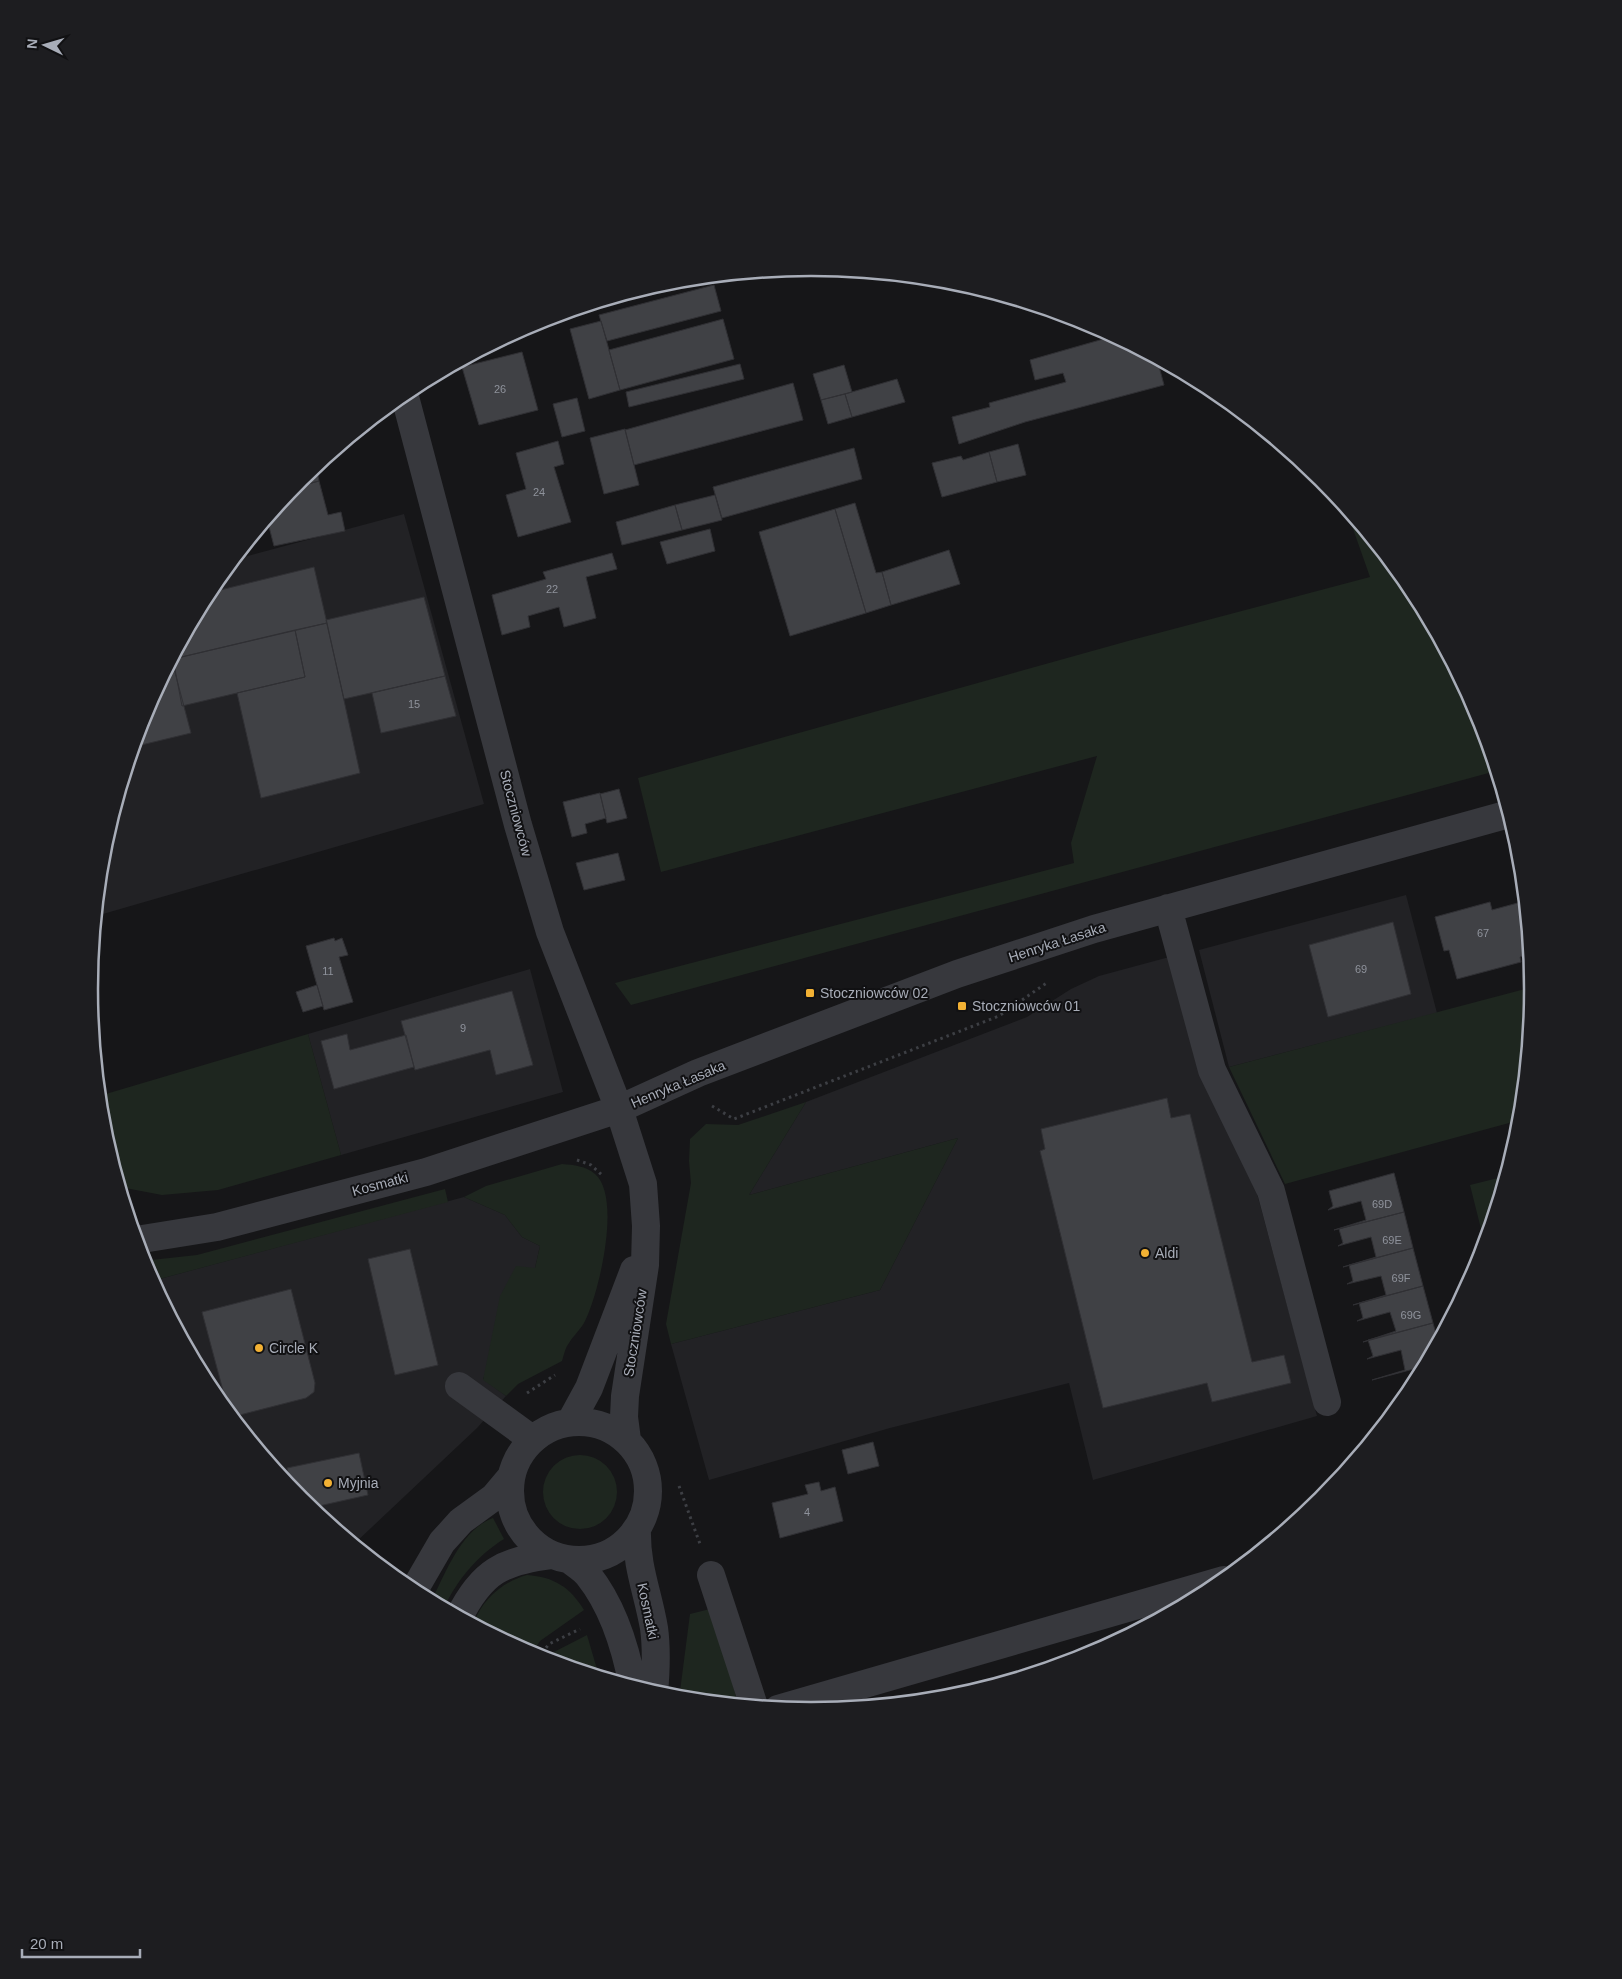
<svg xmlns="http://www.w3.org/2000/svg" width="1622" height="1979" font-family="Arial,sans-serif">
  <style>
    .built { fill: #222225 }
    .green { fill: #1e261f }
    .building { fill: #404145; stroke: #303034 }
    .lines { fill: none; stroke-linecap: round; stroke-linejoin: round }
    .path { stroke: #3d3f44; stroke-width: 3; stroke-dasharray: 2.5 4; stroke-linecap: butt }
    .minor { stroke: #37383d; stroke-width: 28 }
    .poi-dot { fill: #f2b134; stroke: #111113; stroke-width: 2 }
    .labels { text-anchor: middle; stroke-width: 4; stroke-linejoin: round; paint-order: stroke }
    .number-label { font-size: 11px; fill: #8e929b }
    .street-label { font-size: 14px; fill: #a8adb8; stroke: #111113 }
    .poi-label { font-size: 14px; fill: #a8adb8; stroke: #111113; text-anchor: start }
    .rim { fill: none; stroke: #a8adb8; stroke-width: 2.5 }
  </style>
  <rect width="100%" height="100%" fill="#161618"/>
  <!-- built -->
  <path class="built" d="M404 514 484 804 96 916 103 848 144 713 211 588 233 560Z
    M1406 895 1437 1013 1229 1067 1199 950Z
    M1173 956 1255 1186 1317 1416 1093 1480 1069 1383 890 1428 709 1480 671 1344 880 1290 958 1138 749 1195 806 1102 1027 1017 1071 989 1099 976Z
    M530 969 563 1092 341 1155 308 1034Z
    M464 1197 505 1215 522 1237 540 1246 535 1268 483 1379 506 1396 477 1428 354 1544 300 1500 210 1391 152 1281Z"/>
  <!-- green -->
  <path class="green" d="M1346 509 1412 588 1478 713 1496 771 631 1005 615 983 1074 863 1071 843 1097 756 661 872 638 778 1128 641 1370 577Z
    M1533 987 1520 1120 1285 1184 1229 1067Z
    M308 1034 341 1155 218 1190 162 1195 120 1187 103 1130 99 1096Z
    M806 1102 749 1195 958 1138 880 1290 671 1344 666 1324 691 1183 689 1161 690 1139 706 1124 738 1125Z
    M562 1164C574 1165 586 1166 595 1174 622 1197 599 1293 585 1321 581 1329 574 1335 569 1343 565 1348 564 1355 562 1361L518 1384 506 1396 483 1380 500 1296 516 1266 535 1268 540 1246 522 1237 505 1215 464 1197 486 1186Z
    M1506 1176 1485 1245 1470 1185Z
    M445 1189 448 1202 152 1281 142 1261 197 1255Z
    M543 1492a37 37 0 1 1 74 0a37 37 0 1 1-74 0Z
    M493 1518 504 1539C478 1555 457 1580 444 1608L431 1602C446 1572 461 1530 493 1518Z
    M527 1575C554 1577 570 1587 584 1610L540 1641 531 1655 473 1624C483 1599 502 1582 527 1575Z
    M710 1609 725 1651 738 1705 679 1699 690 1614Z
    M587 1635 599 1676 547 1661 552 1653Z"/>
  <!-- building -->
  <path class="building" d="M714 285 721 311 607 341 599 315Z
    M723 319 734 359 620 390 609 350Z
    M601 321 620 390 589 399 570 329Z
    M1114 336 1157 359 1164 385 1025 422 959 444 952 417 990 407 989 403 1066 382 1063 373 1035 380 1030 360Z
    M522 352 538 410 479 425 462 367Z
    M740 364 744 379 629 407 626 392Z
    M844 365 852 392 821 400 813 374Z
    M897 379 905 402 852 417 845 394Z
    M793 383 803 420 634 465 625 430Z
    M845 394 852 417 828 424 821 400Z
    M577 398 585 431 562 437 553 404Z
    M625 429 639 485 604 494 590 438Z
    M558 441 564 464 554 467 571 522 518 537 506 495 526 489 516 453Z
    M1018 444 1026 475 997 482 989 452Z
    M854 448 862 479 722 518 713 487Z
    M989 452 997 482 942 497 932 463 961 456 963 460Z
    M316 466 319 481 293 488 300 479Z
    M319 481 328 515 341 512 345 531 274 546 267 519 293 488Z
    M715 495 722 520 682 530 675 505Z
    M855 503 876 573 882 572 891 605 866 613 835 509Z
    M675 505 682 530 622 545 616 522Z
    M835 509 866 613 790 636 759 532Z
    M710 529 715 551 667 564 660 542Z
    M949 550 960 584 891 605 882 572Z
    M612 553 617 569 586 577 596 618 564 627 559 607 528 616 530 627 502 635 492 595 546 579 543 572Z
    M314 567 327 623 173 659 208 593Z
    M424 597 445 676 344 699 326 620Z
    M327 623 360 773 261 798 237 693 305 677 295 630Z
    M295 630 305 677 182 706 173 659Z
    M172 661 191 733 133 747 144 713Z
    M445 676 456 716 381 733 372 693Z
    M619 789 627 818 607 823 600 794Z
    M600 793 606 818 585 824 587 833 572 837 563 802Z
    M618 853 625 880 584 890 576 863Z
    M1525 901 1530 954 1520 957 1521 962 1457 979 1449 950 1444 951 1435 917 1490 902 1492 910Z
    M1393 922 1411 994 1328 1017 1309 945Z
    M334 938 335 941 342 938 348 955 339 957 353 1002 324 1010 306 946Z
    M317 985 323 1006 303 1012 296 992Z
    M512 991 533 1065 496 1075 490 1050 415 1070 401 1021Z
    M347 1034 350 1050 406 1035 414 1067 334 1089 321 1041Z
    M1167 1098 1171 1118 1190 1114 1252 1362 1284 1355 1291 1383 1212 1402 1207 1383 1103 1408 1040 1151 1045 1149 1041 1129Z
    M1394 1173 1404 1212 1334 1230 1366 1220 1361 1201 1328 1210 1333 1206 1329 1191Z
    M1404 1212 1413 1248 1343 1267 1376 1257 1371 1237 1338 1246 1343 1243 1339 1229Z
    M1413 1248 1423 1286 1353 1305 1386 1295 1381 1276 1347 1284 1353 1281 1349 1265Z
    M410 1249 438 1365 395 1375 368 1259Z
    M1423 1286 1433 1323 1363 1342 1396 1331 1390 1312 1357 1321 1363 1318 1359 1303Z
    M291 1289 315 1383 314 1392 306 1398 232 1417 229 1413 202 1312Z
    M1433 1323 1438 1341 1425 1366 1372 1380 1405 1370 1401 1350 1367 1359 1373 1356 1368 1340Z
    M873 1442 879 1466 848 1474 842 1450Z
    M359 1453 368 1495 310 1508 292 1490 287 1468Z
    M819 1482 821 1491 835 1487 843 1521 780 1538 772 1503 808 1494 805 1485Z"/>
  <g class="lines">
    <!-- path -->
    <path class="path" d="M712 1106 734 1119 999 1016 1048 982
      M577 1160 591 1165 603 1176
      M527 1393 555 1375
      M679 1486 700 1544
      M538 1658 549 1644 580 1629"/>
    <!-- minor -->
    <path class="minor" d="M404 393 518 825 550 932 619 1109 643 1184 646 1226 645 1265 625 1396 624 1417 627 1440
      M1168 908 1212 1070 1271 1191 1327 1402
      M136 1240 217 1227 426 1172 619 1109 698 1073 957 974 1094 929 1509 814
      M459 1386 532 1439
      M571 1421 589 1388 634 1270
      M510 1491a69 69 0 1 1 138 0a69 69 0 1 1-138 0Z
      M637 1530C636 1566 648 1593 654 1628 657 1650 656 1671 654 1693
      M570 1560C576 1565 583 1569 588 1575 612 1605 626 1649 633 1687
      M711 1575 754 1706
      M413 1592 442 1542 461 1521 494 1497 510 1478
      M459 1617C482 1571 503 1561 551 1555
      M778 1709 1224 1580"/>
  </g>
  <!-- markers -->
  <g class="poi-dot">
    <rect x="805" y="988" width="10" height="10" rx="2.5"/>
    <rect x="957" y="1001" width="10" height="10" rx="2.5"/>
    <circle cx="1145" cy="1253" r="5"/>
    <circle cx="259" cy="1348" r="5"/>
    <circle cx="328" cy="1483" r="5"/>
  </g>
  <g class="labels">
    <!-- number labels -->
    <g class="number-label">
      <text x="500" y="393">26</text>
      <text x="539" y="496">24</text>
      <text x="552" y="593">22</text>
      <text x="414" y="708">15</text>
      <text x="1483" y="937">67</text>
      <text x="1361" y="973">69</text>
      <text x="328" y="975">11</text>
      <text x="463" y="1032">9</text>
      <text x="1382" y="1208">69D</text>
      <text x="1392" y="1244">69E</text>
      <text x="1401" y="1282">69F</text>
      <text x="1411" y="1319">69G</text>
      <text x="807" y="1516">4</text>
    </g>
    <!-- street labels -->
    <g class="street-label">
      <text transform="translate(516 813) rotate(75)" y="5">Stoczniowców</text>
      <text transform="translate(1057 942) rotate(-18)" y="5">Henryka Łasaka</text>
      <text transform="translate(678 1084) rotate(-23)" y="5">Henryka Łasaka</text>
      <text transform="translate(380 1184) rotate(-15)" y="5">Kosmatki</text>
      <text transform="translate(635 1333) rotate(-81)" y="5">Stoczniowców</text>
      <text transform="translate(648 1611) rotate(78)" y="5">Kosmatki</text>
    </g>
    <!-- poi labels -->
    <g class="poi-label">
      <text x="820" y="998">Stoczniowców 02</text>
      <text x="972" y="1011">Stoczniowców 01</text>
      <text x="1155" y="1258">Aldi</text>
      <text x="269" y="1353">Circle K</text>
      <text x="338" y="1488">Myjnia</text>
    </g>
  </g>
  <!-- crop -->
  <path d="M0 0H1622V1979H0ZM98 989a713 713 0 1 1 1426 0a713 713 0 1 1-1426 0Z" fill="#1d1d20" fill-rule="evenodd"/>
  <path class="rim" d="M98 989a713 713 0 1 1 1426 0a713 713 0 1 1-1426 0Z"/>
  <!-- north arrow -->
  <g transform="translate(45 45) rotate(275)" stroke="#111113" stroke-width="4" paint-order="stroke">
  <path d="M0-4L9 19L0 12L-9 19Z" fill="#a8adb8"/>
  <text y="-8" font-size="14" font-weight="bold" text-anchor="middle" fill="#a8adb8">N</text>
  </g>
  <!-- scale -->
  <path d="M22 1949v8h118v-8" fill="none" stroke="#a8adb8" stroke-width="2.5"/>
  <text x="30" y="1949" font-size="15" fill="#a8adb8" stroke="#111113" stroke-width="4" paint-order="stroke">20 m</text>
</svg>
